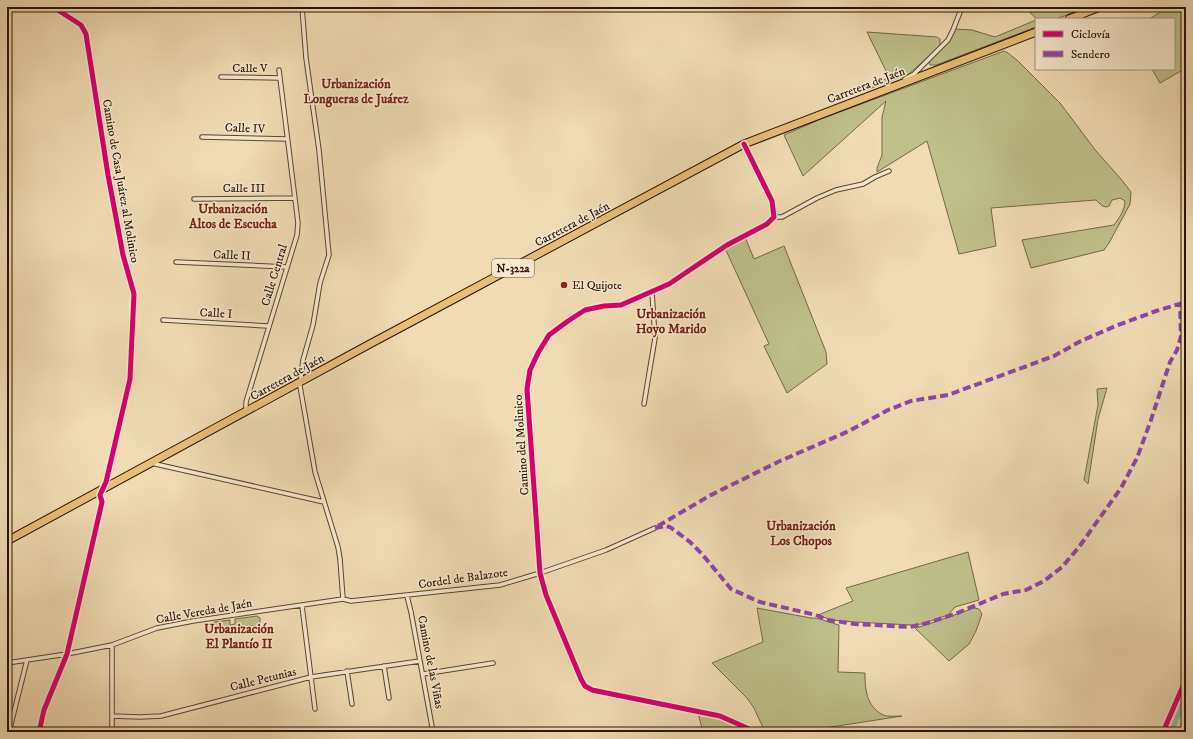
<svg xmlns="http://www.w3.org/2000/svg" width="1193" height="739" font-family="'IM FELL DW Pica',serif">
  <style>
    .green { fill: #bebf89; stroke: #746846 }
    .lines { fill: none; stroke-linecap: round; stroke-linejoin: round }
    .canal { stroke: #9abbaa; stroke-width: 5 }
    .street-casing { stroke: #5c4430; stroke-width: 5.5 }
    .highway-casing { stroke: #2a1204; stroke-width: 9 }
    .street { stroke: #f5e8cd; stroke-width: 3.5 }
    .highway { stroke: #e8be79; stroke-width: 7 }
    .quiet { stroke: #8e44ad; stroke-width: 4; stroke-dasharray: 8 4; stroke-linecap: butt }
    .cycleway-casing { stroke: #f5e8cd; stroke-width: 8 }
    .cycleway { stroke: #d6006c; stroke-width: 5 }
    .poi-dot { fill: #8f2418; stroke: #f5e8cd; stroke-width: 1.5 }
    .labels { text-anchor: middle; stroke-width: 3; stroke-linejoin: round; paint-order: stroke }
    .shield { fill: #f5e8cd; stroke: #675240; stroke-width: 1 }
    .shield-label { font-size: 11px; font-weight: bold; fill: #2a1204 }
    .street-label { font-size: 12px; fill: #2a1204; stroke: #f5e8cd }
    .poi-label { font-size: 12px; fill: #2a1204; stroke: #f5e8cd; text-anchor: start }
    .neighbourhood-label { font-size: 13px; font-weight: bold; fill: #7a1f14; stroke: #f5e8cd }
  </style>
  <rect width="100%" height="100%" fill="#f0dbb2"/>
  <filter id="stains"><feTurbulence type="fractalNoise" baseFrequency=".005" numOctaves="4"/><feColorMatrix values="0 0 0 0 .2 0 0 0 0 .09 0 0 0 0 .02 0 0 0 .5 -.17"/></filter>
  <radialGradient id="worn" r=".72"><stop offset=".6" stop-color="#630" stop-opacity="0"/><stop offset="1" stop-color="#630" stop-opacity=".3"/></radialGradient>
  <!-- green -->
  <path class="green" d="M1024 7H1087L1056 19H1037Z
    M1169 7H1186V68L1160 83 1152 69H1174V19H1149Z
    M1036 20V27L936 65H930L928 61 955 29 972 30 995 37Z
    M867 32 937 37 940 39V46L909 74 866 90 889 77Z
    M1004 51 1008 53 1018 61 1060 103 1096 151 1121 179 1131 192 1130 204 1109 243 1104 250 1031 268 1022 240 1114 225C1119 218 1125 210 1125 201L1120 198 1112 200 1109 206C1104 209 1100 204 1096 200L991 208 996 246 959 254 927 141 877 172V168L882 155V117L886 101 803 176 784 135 821 119Z
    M745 237 754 259 784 246 826 352 827 364 787 393 764 346 769 344 725 248Z
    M1107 388 1098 419 1088 484 1084 480 1098 405 1097 389Z
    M968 552 979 600 955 607 948 615 922 624 912 625 855 622 831 620 818 615 853 601 846 588Z
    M757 608 811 618C816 617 831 623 839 625L838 672 865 673C865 689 866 706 883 715 888 717 896 716 902 716L799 732H765L754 708 747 698 712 663 763 642Z
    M974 608 979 609 982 614 976 631 969 644 949 661 915 628 926 625Z
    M257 616 260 618V625L214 630 213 624 214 622 230 620V625L235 624V619Z
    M698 713 723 719 751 732H703Z"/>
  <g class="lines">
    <!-- canal -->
    <path class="canal" d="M1171 732 1186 697"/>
    <defs>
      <path id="street" d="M302 7 306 58 319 150 329 255 320 283 313 325 303 360 300 386 315 472 338 547 340 559 343 599
        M221 77 280 78
        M905 79 914 74 948 40 953 30 962 7
        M202 137 287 139
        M744 144 772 201 774 217 767 224 727 245 669 284 621 305 604 306 585 310 568 321 549 335 538 353 530 370 527 389 540 573 546 595 581 679 585 686 592 690 720 716 756 732
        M194 199 294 198
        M774 217H782L817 198 836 190 863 184 875 177 889 171
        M176 262 287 267
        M163 320 268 326
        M644 404 655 338 652 292
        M246 411V402L297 235 298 223 279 70
        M151 463 324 502
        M407 596 411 612 433 732
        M302 606 315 709
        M7 663 67 654 112 645 157 628 193 621 343 599 351 601 500 585 540 573 606 550 655 528
        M384 666 389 698
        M347 671 352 704
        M423 674 493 663
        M112 716 140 717 161 716 311 677 420 661
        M9 732 27 660
        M39 732 44 710 67 654 102 502 100 495 106 482 130 379 134 294 123 255 108 175 86 34 81 25 53 7
        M112 732V645"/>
      <path id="highway" d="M1069 19 1100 7
        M7 541 368 345 744 144 1036 32"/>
    </defs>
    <!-- street casing -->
    <use href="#street" class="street-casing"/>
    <!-- highway casing -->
    <use href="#highway" class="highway-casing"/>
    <!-- street -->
    <use href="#street" class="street"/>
    <!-- highway -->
    <use href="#highway" class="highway"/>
    <!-- quiet -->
    <path class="quiet" d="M658 526 709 496 780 461 849 431 888 410 911 401 948 395 1054 356 1081 341 1118 325 1156 311 1186 302
      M655 528 665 526 670 527 690 542 702 554 731 589 760 602 816 615 828 620 855 624 910 627 927 623 955 614 1003 594 1026 590 1044 581 1062 567 1079 547 1121 488 1137 458 1151 420 1170 362 1177 350 1181 336 1180 304"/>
    <defs>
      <path id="cycleway" d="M744 144 772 201 774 217 767 224 727 245 669 284 621 305 604 306 585 310 568 321 549 335 538 353 530 370 527 389 540 573 546 595 581 679 585 686 592 690 720 716 756 732
        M39 732 44 710 67 654 102 502 100 495 106 482 130 379 134 294 123 255 108 175 86 34 81 25 53 7
        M1163 732 1186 679"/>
    </defs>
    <!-- cycleway casing -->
    <use href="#cycleway" class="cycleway-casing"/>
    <!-- cycleway -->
    <use href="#cycleway" class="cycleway"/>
  </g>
  <!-- markers -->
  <circle class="poi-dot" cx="564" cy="285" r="4"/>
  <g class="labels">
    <!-- shield labels -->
    <rect class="shield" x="492" y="259" width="42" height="18" rx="3"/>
    <g class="shield-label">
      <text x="513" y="272">N-322a</text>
    </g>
    <!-- street labels -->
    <g class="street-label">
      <text x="250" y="72">Calle V</text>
      <text transform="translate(866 85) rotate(-21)" y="4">Carretera de Jaén</text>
      <text transform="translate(245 128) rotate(2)" y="4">Calle IV</text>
      <text transform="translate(121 181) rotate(80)" y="4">Camino de Casa Juárez al Molinico</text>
      <text x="244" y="192">Calle III</text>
      <text transform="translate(572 224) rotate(-28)" y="4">Carretera de Jaén</text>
      <text transform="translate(232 255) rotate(2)" y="4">Calle II</text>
      <text transform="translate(274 275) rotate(-73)" y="4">Calle Central</text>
      <text transform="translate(216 313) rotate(3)" y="4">Calle I</text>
      <text transform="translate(287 377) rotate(-29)" y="4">Carretera de Jaén</text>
      <text transform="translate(521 445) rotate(-94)" y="4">Camino del Molinico</text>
      <text transform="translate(463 578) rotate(-8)" y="4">Cordel de Balazote</text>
      <text transform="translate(204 611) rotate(-10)" y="4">Calle Vereda de Jaén</text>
      <text transform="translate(431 662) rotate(79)" y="4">Camino de las Viñas</text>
      <text transform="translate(263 679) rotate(-14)" y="4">Calle Petunias</text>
    </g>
    <!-- poi labels -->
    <g class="poi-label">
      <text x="572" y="289">El Quijote</text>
    </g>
    <!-- neighbourhood labels -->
    <g class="neighbourhood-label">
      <text x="356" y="88">Urbanización<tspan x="356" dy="15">Longueras de Juárez</tspan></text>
      <text x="233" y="213">Urbanización<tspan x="233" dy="15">Altos de Escucha</tspan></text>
      <text x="671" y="318">Urbanización<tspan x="671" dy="15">Hoyo Marido</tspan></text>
      <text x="801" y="530">Urbanización<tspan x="801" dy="15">Los Chopos</tspan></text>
      <text x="239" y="633">Urbanización<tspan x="239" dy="15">El Plantío II</tspan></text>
    </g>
  </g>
  <!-- margin -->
  <rect width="1193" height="739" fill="none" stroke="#f0dbb2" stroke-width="24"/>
  <rect x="8" y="8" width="1177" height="723" fill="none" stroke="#2a1204" stroke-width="2"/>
  <rect x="12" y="12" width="1169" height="715" fill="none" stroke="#2a1204"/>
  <!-- legend -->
  <rect x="1035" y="18" width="140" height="52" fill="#f5e8cd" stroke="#a4927d"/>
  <rect x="1043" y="31" width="20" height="6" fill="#d6006c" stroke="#a4927d"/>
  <text x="1071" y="38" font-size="12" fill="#2a1204">Ciclovía</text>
  <rect x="1043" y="51" width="20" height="6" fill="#8e44ad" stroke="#a4927d"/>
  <text x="1071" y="58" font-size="12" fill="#2a1204">Sendero</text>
  <rect width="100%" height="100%" filter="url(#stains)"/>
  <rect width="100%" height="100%" fill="url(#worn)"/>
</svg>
